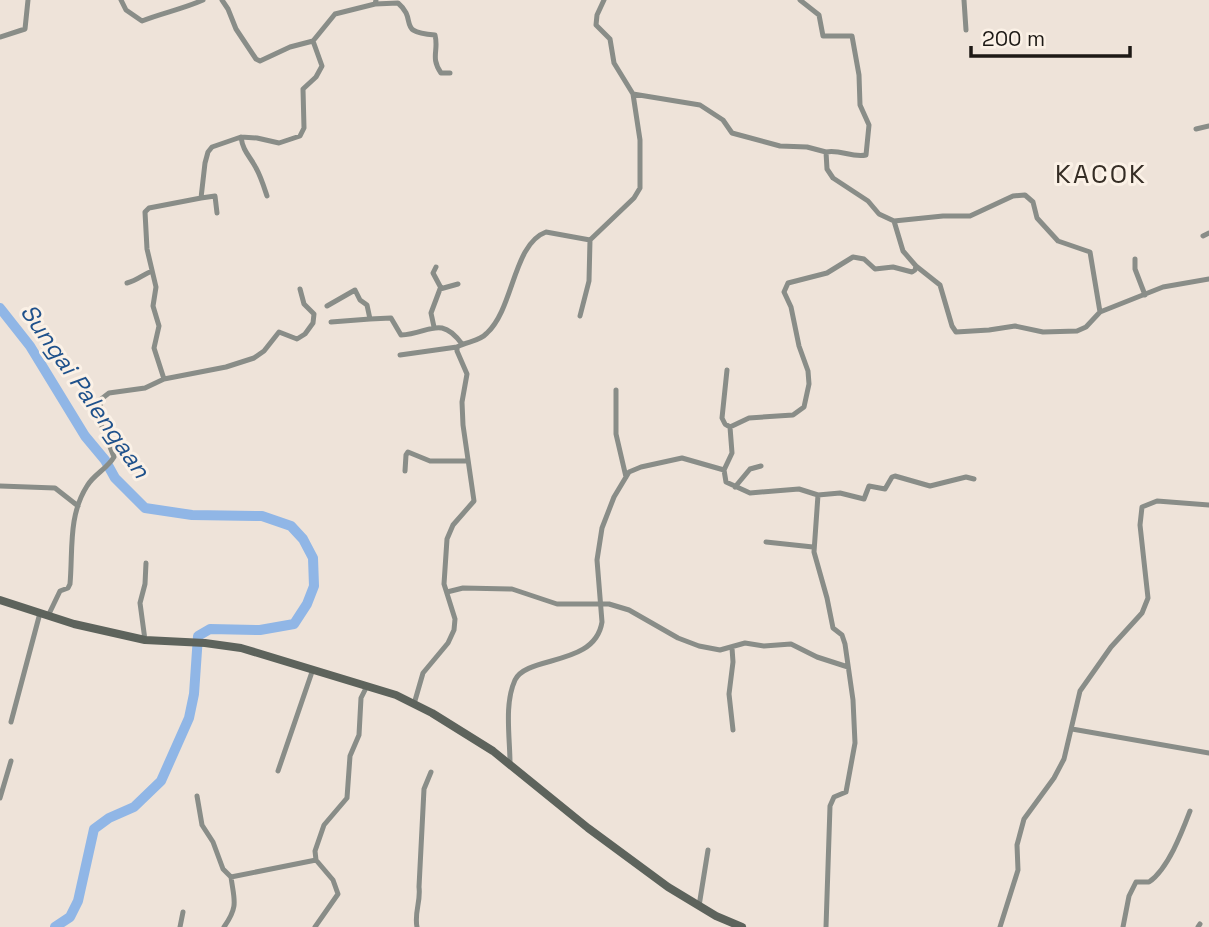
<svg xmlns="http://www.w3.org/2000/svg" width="1209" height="927" font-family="'Space Grotesk',sans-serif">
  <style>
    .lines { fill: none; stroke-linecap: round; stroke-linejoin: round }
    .river { stroke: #90b6e6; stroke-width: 10 }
    .street { stroke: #898d88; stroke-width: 5 }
    .secondary { stroke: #5d635c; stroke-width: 8 }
    .labels { text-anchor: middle; stroke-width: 6; stroke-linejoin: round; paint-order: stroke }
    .water-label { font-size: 24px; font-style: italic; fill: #1f518b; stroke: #fbf1e6 }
    .quarter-label { font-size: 26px; letter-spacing: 2px; fill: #352d25; stroke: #fbf1e6 }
  </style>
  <rect width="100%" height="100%" fill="#eee3d9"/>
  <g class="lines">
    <!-- river -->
    <path class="river" d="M0 308 30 346 85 436 105 460 115 478 145 508 192 515 262 516 291 526 303 539 313 558 314 586 307 604 294 624 260 630 210 629 198 636 194 694 189 718 161 781 134 807 109 818 94 829 78 901 70 917 55 927"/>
    <!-- street -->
    <path class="street" d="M121 0 126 10 142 21C162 13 183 9 203 0
      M222 0 228 9 236 29 256 59 260 61 290 47 313 41 335 14 375 4 376 0
      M604 0 597 15 596 25 610 39 614 63 633 94 700 105 723 120 732 133 780 146 807 147 826 152 827 169 833 178 868 201 879 214 894 221 903 251 916 266 940 285 952 326 956 332 989 330 1015 326 1043 332 1077 331 1086 327 1100 312 1163 287 1209 279
      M800 0 819 15 823 36H852L859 75 860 105 869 125 866 155C852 158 840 149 826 152
      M964 0 966 30
      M375 4 398 3C419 21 395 32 435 35 439 51 430 57 441 73H450
      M0 37 25 29 28 0
      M1196 129 1209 126
      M241 137C243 152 250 156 256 168 261 177 264 187 267 196
      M201 198 215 196 217 213
      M894 221 943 216H970L1013 196 1025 195 1033 202 1037 218 1058 241 1090 252 1100 312
      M1203 236 1209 233
      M1135 259V269L1145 295
      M436 267 433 273 441 288
      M127 283C138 280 142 275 152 271
      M327 306 355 290 360 300 367 305 370 319 391 318 401 335C429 334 440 314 462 344
      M580 316 589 281 590 240
      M331 322 370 319
      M434 327 431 313 440 289 458 284
      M400 355 457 347
      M727 370 722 418 725 424 730 427
      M164 379 226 367 254 358 264 351 279 332 297 339 305 334 313 323 314 314 304 304 300 289
      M616 390V434L626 477
      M724 470 726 482 750 493 799 489 818 495 814 552 827 598 833 628 842 635 845 644 853 700 855 743 846 792 834 797 830 806 826 927
      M405 471 406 455 408 452 430 461H467
      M0 486 55 488 78 506
      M735 487 750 469 761 466
      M818 495 840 493 864 499 869 486 885 489 892 477 895 476 930 486 966 477 974 479
      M766 542 813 547
      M447 592 463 588 512 589 557 604H609L629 610 678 638 699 646 720 650 745 643 764 646 791 644 817 657 848 667
      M48 616 60 591 68 588 70 584C73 550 68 516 87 486 94 474 107 469 114 457L101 424 100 400 109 393 145 388 164 379 154 348 159 326 153 306 156 287 147 249 145 212 149 208 201 198 205 163 208 152 212 147 241 137 257 138 279 143 300 136 304 128 303 89 316 77 322 66 313 41
      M145 640 140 603 145 584 146 563
      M732 648 733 662 729 694 733 730
      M414 704 423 673 448 643 454 630 455 619 444 584 447 539 453 525 474 501 463 425 462 402 467 374 457 351V347C467 341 479 342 487 333 514 308 513 244 546 232L590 240 634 198 640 188V140L633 94
      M11 722 40 613
      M1072 729 1209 753
      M510 763C510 738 504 704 515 680 527 655 595 667 602 622L597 560 602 528 614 497 629 472 641 467 682 458 724 470 732 453 730 427 749 418 793 415 804 407 809 384 808 371 799 346 791 307 784 292 788 283 827 273 853 257 864 259 875 269 893 267 912 272 915 270 916 266
      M278 771 313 669
      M197 796 202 825 213 842 223 869 231 877
      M0 798 11 761
      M699 906 708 850
      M180 927 183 912
      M224 927C239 906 234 900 231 877L316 860
      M315 927 338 894 333 880 316 860 315 851 324 825 347 798 350 756 359 735 361 698 367 686
      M417 927C414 912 421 902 419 887L424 789 431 772
      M1000 927 1018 870 1017 845 1024 819 1054 778 1064 759 1080 691 1111 647 1142 613 1148 598 1140 525 1142 507 1157 501 1209 505
      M1123 927 1129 896 1136 882H1149C1168 869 1182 832 1190 811
      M1198 927 1200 924"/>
    <!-- secondary -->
    <path class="secondary" d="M0 600 74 624 145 640 205 643 241 648 396 695 432 713 493 751 588 828 668 887 716 916 742 927"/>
  </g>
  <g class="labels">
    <!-- water labels -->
    <g class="water-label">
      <text transform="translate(85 391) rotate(55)" y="8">Sungai Palengaan</text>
    </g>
    <!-- quarter labels -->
    <g class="quarter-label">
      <text x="1101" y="183">KACOK</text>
    </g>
  </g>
  <!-- scale -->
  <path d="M971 46v10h159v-10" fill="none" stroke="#1d1915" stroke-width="3.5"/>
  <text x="982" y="46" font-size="21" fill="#1d1915" stroke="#fbf1e6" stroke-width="5" paint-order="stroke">200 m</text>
</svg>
